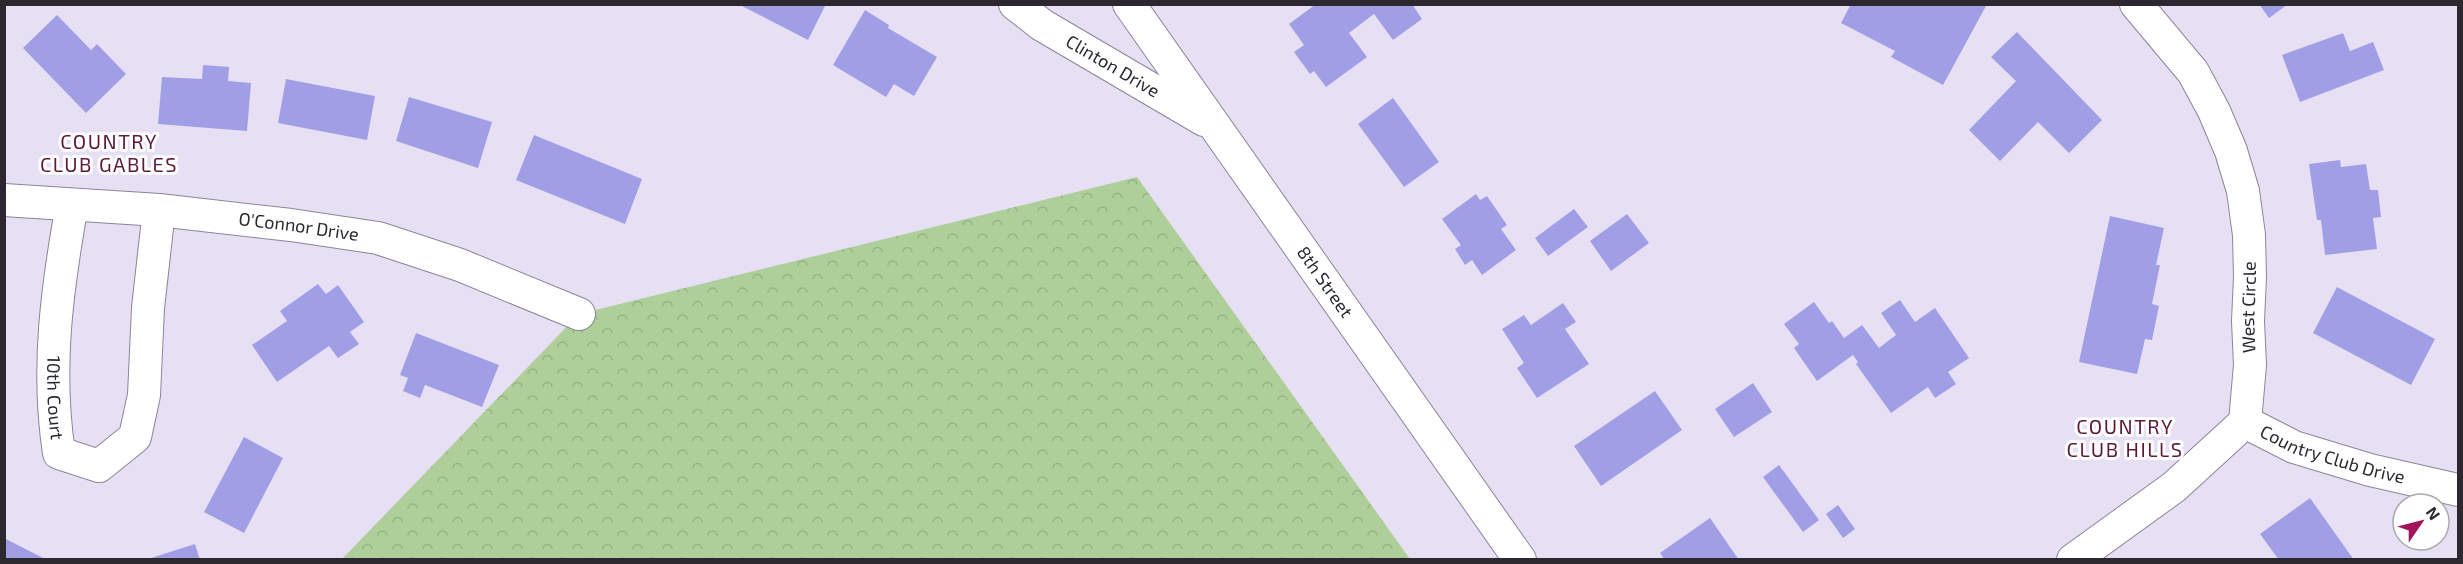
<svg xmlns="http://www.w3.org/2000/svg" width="2463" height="564" font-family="'Exo 2',sans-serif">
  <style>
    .forest { fill: url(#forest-crowns) }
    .building { fill: #a09fe5 }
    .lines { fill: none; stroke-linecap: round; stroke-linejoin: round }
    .minor-casing { stroke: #8c8598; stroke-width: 34 }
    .minor { stroke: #fff; stroke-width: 32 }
    .labels { text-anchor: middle; stroke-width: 6; stroke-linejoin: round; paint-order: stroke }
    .street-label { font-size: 18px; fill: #2b2830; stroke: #fff }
    .neighbourhood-label { font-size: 20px; letter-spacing: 1.5px; fill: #5c1a36; stroke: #fff }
  </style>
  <defs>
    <pattern id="forest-crowns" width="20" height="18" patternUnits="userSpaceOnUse" patternTransform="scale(1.5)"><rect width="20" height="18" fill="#afcf9a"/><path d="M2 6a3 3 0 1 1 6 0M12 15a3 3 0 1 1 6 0" fill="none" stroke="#97b285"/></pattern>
  </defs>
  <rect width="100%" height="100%" fill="#e7e0f5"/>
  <!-- forest -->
  <path class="forest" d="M1137 177 1410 559 341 560 579 314Z"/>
  <!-- building -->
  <path class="building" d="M738 4H826L808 40Z
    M1316 4H1412L1422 19 1393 40 1374 14 1349 33 1367 57 1326 87 1314 71 1310 74 1294 52 1304 45 1289 24Z
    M1851 4H1982L1986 6 1943 85 1891 57 1895 51 1841 23Z
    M2259 4H2288L2269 18Z
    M865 10 889 25 888 28 937 57 914 96 894 84 886 97 833 65Z
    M57 15 91 50 97 44 126 74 86 113 23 48Z
    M2017 32 2102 120 2069 153 2038 122 2000 161 1969 130 2016 81 1991 57Z
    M2343 33 2350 51 2373 42 2384 70 2300 102 2282 55Z
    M203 65 229 67 228 81 251 83 247 131 158 124 162 77 202 79Z
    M286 79 375 96 367 140 278 123Z
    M409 97 492 122 478 168 396 141Z
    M1393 98 1439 162 1404 187 1358 124Z
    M534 135 642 179 625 224 516 180Z
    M2340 160 2341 167 2366 164 2370 190H2378L2381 217 2373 218 2377 249 2325 255 2321 220H2317L2309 164Z
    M1476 194 1480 200 1487 196 1507 225 1501 229 1516 250 1482 275 1472 260 1465 265 1455 249 1461 245 1442 219Z
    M1574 209 1588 227 1548 256 1535 238Z
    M1627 214 1649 243 1611 271 1590 241Z
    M2110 216 2164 228 2156 265H2160L2152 304 2159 306 2152 340 2145 339 2137 374 2079 362Z
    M318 284 326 294 338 285 364 322 350 332 359 344 338 358 329 346 277 382 252 345 287 321 280 311Z
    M2337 287 2435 339 2411 385 2313 333Z
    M1900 300 1915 322 1935 308 1969 358 1948 372 1956 384 1935 398 1928 387 1891 413 1856 364 1858 362 1853 355 1817 381 1794 348 1799 344 1784 324 1814 302 1829 323 1832 321 1844 338 1862 325 1879 348 1896 335 1881 313Z
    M1563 303 1576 322 1565 329 1589 364 1537 398 1517 368 1524 363 1502 329 1524 315 1531 325Z
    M416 333 499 365 482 407 425 385 420 398 403 391 408 378 400 375Z
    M1753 383 1772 412 1734 437 1715 409Z
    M1655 391 1682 430 1601 486 1574 446Z
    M244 437 283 458 244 533 204 512Z
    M1779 465 1819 520 1803 532 1763 477Z
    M2310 498 2354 560H2279L2260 534Z
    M1838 505 1855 529 1843 538 1826 514Z
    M1710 518 1739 560H1665L1660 553Z
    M4 538 47 560H4Z
    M195 544 200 560H148V559Z"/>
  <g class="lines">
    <defs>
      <g id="minor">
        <path id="s1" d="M1015 4 1042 25 1204 120"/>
        <path id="s2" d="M1129 4 1520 560"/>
        <path id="s3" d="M4 200 159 210 291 225 378 238 460 265 579 314"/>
        <path id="s4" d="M72 205C57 289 46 368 59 453L99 466 135 437 144 395 148 308 159 210"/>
        <path id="s5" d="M2245 422 2294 447 2370 470 2458 490"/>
        <path id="s6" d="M2073 560 2174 487 2245 422 2250 365 2248 321 2250 277 2249 235 2243 191 2231 151 2214 111 2193 72 2136 4"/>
      </g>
    </defs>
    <!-- minor casing -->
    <use href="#minor" class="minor-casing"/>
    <!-- minor -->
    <use href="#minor" class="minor"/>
  </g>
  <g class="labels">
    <!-- street labels -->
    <g class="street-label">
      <text dy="6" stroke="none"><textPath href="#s1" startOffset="116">Clinton Drive</textPath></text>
      <text dy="6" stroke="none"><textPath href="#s3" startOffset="296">O'Connor Drive</textPath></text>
      <text dy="6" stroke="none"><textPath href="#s2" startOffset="340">8th Street</textPath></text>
      <text dy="6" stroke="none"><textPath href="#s6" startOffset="336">West Circle</textPath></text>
      <text dy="6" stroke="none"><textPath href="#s4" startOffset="194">10th Court</textPath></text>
      <text dy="6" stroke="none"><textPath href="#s5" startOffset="94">Country Club Drive</textPath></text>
    </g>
    <!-- neighbourhood labels -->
    <g class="neighbourhood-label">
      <text x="109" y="149">COUNTRY<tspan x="109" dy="23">CLUB GABLES</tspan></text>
      <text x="2125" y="434">COUNTRY<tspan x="2125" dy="23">CLUB HILLS</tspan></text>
    </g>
  </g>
  <!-- border -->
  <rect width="2463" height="564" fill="none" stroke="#2b2830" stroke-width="12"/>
  <!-- north arrow -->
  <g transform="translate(2421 522) rotate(55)"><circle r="28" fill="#ffffff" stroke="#aaa9ac" stroke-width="1.5"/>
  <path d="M0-4.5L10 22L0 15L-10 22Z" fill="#a2135a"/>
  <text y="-9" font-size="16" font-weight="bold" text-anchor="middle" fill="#2b2830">N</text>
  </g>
</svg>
